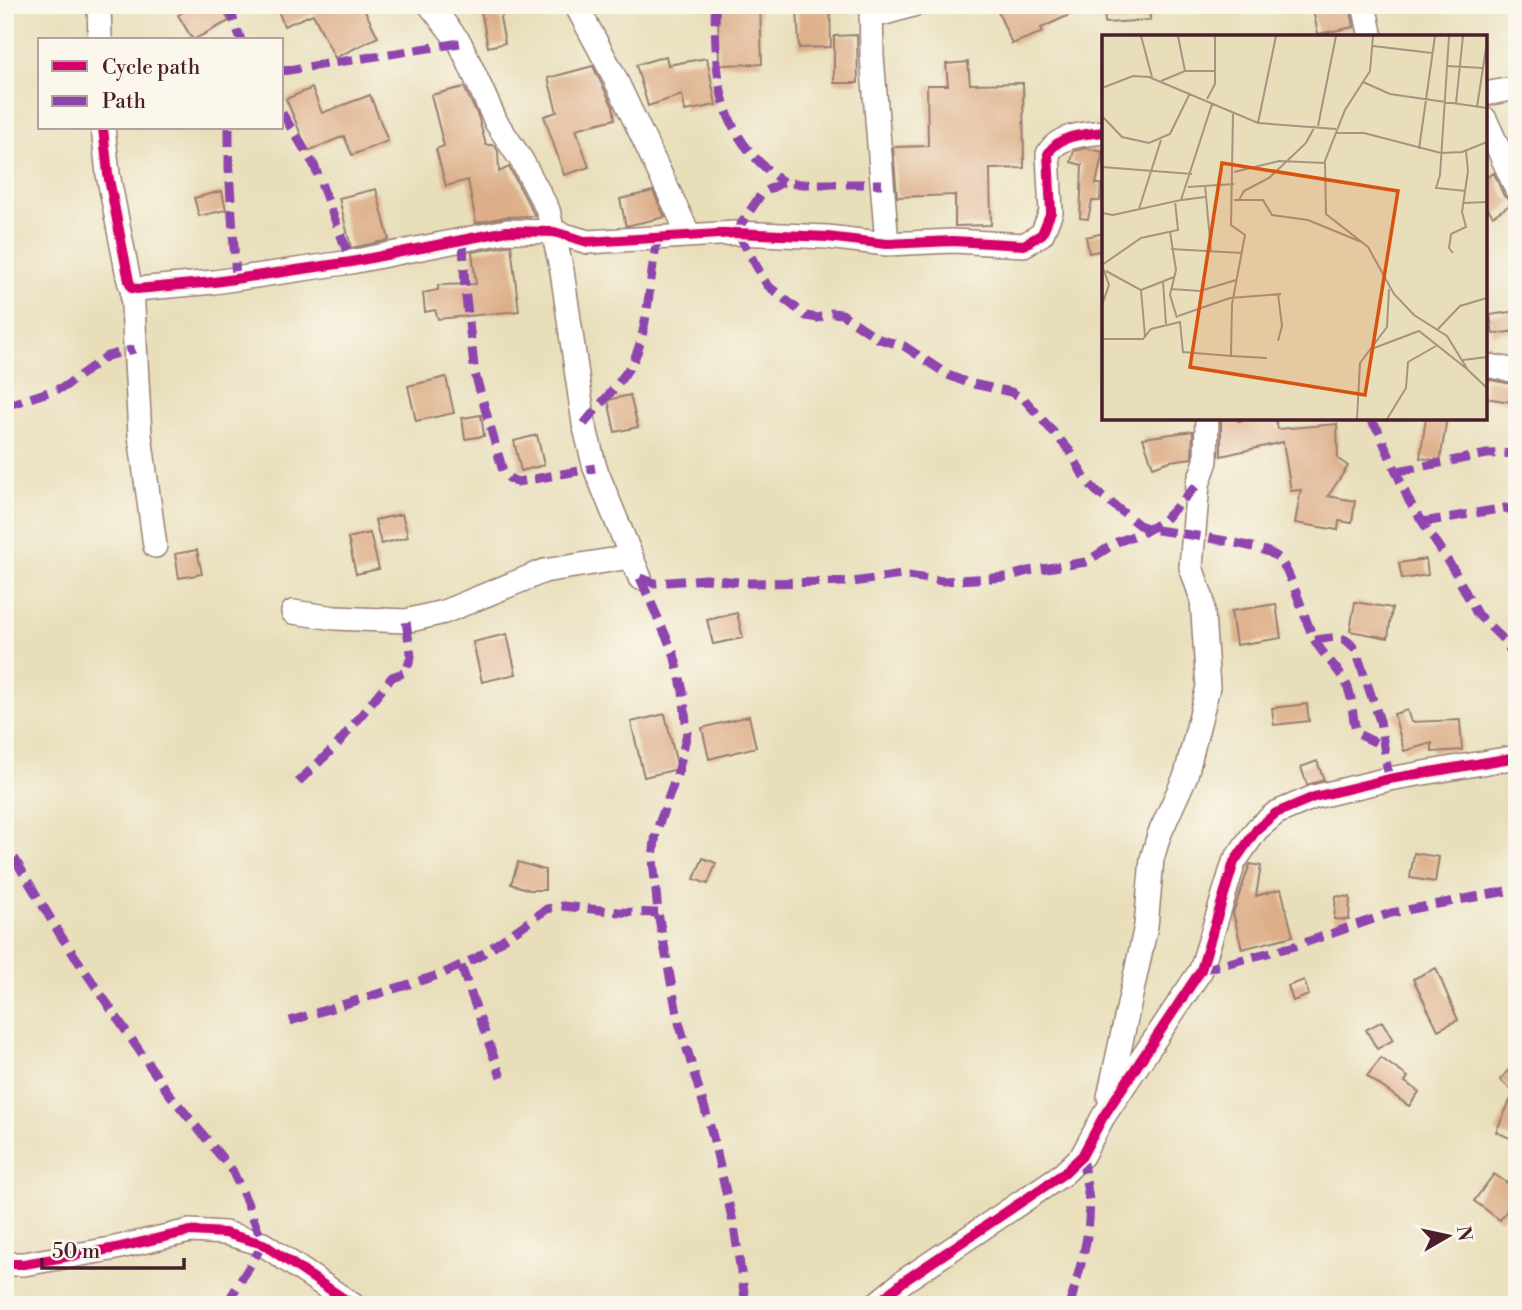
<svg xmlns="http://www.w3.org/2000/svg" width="1522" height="1310" font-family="'Libre Bodoni',serif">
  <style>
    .building { fill: #ddae88 }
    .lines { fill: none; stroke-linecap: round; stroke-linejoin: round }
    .minor-casing { stroke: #997e72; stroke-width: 26 }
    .minor { stroke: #fff; stroke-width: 23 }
    .quiet { stroke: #8e44ad; stroke-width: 9; stroke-dasharray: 18 9; stroke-linecap: butt }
    .cycleway-casing { stroke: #fbf7ec; stroke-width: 15 }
    .cycleway { stroke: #d6006c; stroke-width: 10 }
    .inset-road { fill: none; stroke: #a99281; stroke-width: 2 }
    .view { fill: #d8530f; fill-opacity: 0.15; stroke: #d8530f; stroke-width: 3.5 }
    .inset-edge { fill: none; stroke: #4a1f2b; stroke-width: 3.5 }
  </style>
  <rect width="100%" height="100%" fill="#fbf7ec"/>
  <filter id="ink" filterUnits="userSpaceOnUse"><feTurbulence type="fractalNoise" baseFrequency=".0143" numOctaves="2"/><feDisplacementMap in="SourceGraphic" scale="14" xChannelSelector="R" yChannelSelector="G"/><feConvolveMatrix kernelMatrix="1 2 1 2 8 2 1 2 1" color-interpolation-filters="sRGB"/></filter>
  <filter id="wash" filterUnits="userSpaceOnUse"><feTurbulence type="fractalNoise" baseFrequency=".00686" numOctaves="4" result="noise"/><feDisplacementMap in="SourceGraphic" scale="28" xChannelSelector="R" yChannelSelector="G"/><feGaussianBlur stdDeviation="1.57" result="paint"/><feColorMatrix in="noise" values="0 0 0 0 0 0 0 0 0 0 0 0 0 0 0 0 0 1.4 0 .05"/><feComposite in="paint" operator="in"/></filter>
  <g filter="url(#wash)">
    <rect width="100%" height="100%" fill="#e8deba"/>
    <g id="blocks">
      <!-- building -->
      <path class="building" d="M195 5H220L229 21 193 40 178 15Z
        M276 5H362L378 37 335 58 313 14 284 26Z
        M480 5H515L500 18 505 43 488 47Z
        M718 5H760L762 64 719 65Z
        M995 5H1091L1041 28 1043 32 1012 44Z
        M1104 5H1149L1150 20 1105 23Z
        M1312 5H1350L1354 27 1318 34Z
        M797 6H830L831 47 799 48Z
        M857 35 858 83H834V36Z
        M666 56 668 65 707 58 716 105 685 111 682 95 648 106 636 65Z
        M968 62 970 84 1023 83 1024 168 990 169 991 225 955 226V195L897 197 893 147 928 146 927 85H948L946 64Z
        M593 66 613 107 615 119 576 129 589 167 564 175 544 116 557 112 548 78Z
        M464 87 478 116 486 145H494L498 151 499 172 509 167 535 216 505 217 476 223 468 180 446 186 436 149 444 146 431 95Z
        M312 88 322 113 370 95 388 141 352 155 344 136 308 151 286 99Z
        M1085 148 1103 152 1096 184H1101L1100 201H1092L1088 219 1080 218 1082 165 1071 162 1074 151Z
        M1494 173 1504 196 1513 203 1493 216 1485 205V178Z
        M376 189 389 240 351 248 339 198Z
        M222 191 226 210 199 216 194 198Z
        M653 191 665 217 626 226 620 199Z
        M1104 233V250L1089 253 1086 237Z
        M511 245 519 311 438 319 435 310 425 312 423 293 438 290V285L476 284 472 252Z
        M1517 311V331L1493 334 1490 315Z
        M446 377 454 413 416 421 408 386Z
        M1485 379 1517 385V403L1485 398Z
        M630 395 638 427 615 432 608 400Z
        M481 415 484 436 465 439 462 418Z
        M1221 418H1237L1238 421 1252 418H1275L1278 429 1337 424 1338 459 1348 466 1328 496 1355 501 1352 523 1339 521 1338 530 1295 523 1301 490 1291 491 1283 442 1221 456Z
        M1426 418H1447L1440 461 1420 458Z
        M1193 431 1192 458 1170 461 1153 467 1143 438Z
        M537 435 544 465 521 471 514 441Z
        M402 514 408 537 381 544 375 520Z
        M370 533 379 569 356 574 348 538Z
        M197 550 202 574 179 578 175 554Z
        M1426 559 1428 575 1402 579 1399 563Z
        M1355 602 1392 608 1388 638 1350 631Z
        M1276 604 1281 638 1236 645 1231 611Z
        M737 613 743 638 713 644 707 620Z
        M507 634 516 674 482 682 473 642Z
        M1307 704 1309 721 1274 725 1272 708Z
        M1407 710 1411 722 1460 720 1462 750 1432 752V743L1404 751 1394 714Z
        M665 714 678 769 644 777 631 722Z
        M749 716 756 747 709 759 702 728Z
        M1317 761 1324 780 1307 785 1301 767Z
        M1414 853 1439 857 1435 882 1410 878Z
        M703 858 716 863 708 884 694 879Z
        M518 862 545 870V890H530L511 884Z
        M1250 864 1261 866 1256 896 1281 889 1293 936 1242 949 1233 913Z
        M1336 896 1350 897 1349 920 1334 919Z
        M1436 968 1458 1020 1438 1030 1413 979Z
        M1304 980 1309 995 1293 1001 1288 986Z
        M1382 1021 1393 1040 1377 1049 1366 1030Z
        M1381 1058 1408 1077 1405 1082 1419 1092 1409 1106 1367 1076Z
        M1517 1060V1141L1496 1132 1514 1092 1500 1080Z
        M1494 1174 1517 1190V1197L1500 1220 1474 1201Z"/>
    </g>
  </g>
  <g filter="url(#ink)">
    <use href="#blocks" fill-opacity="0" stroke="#997e72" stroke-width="2"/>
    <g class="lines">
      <defs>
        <path id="minor" d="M99 5 100 40
          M430 5 460 43 496 122 522 161 548 210 562 271 584 424 595 468 640 578
          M576 5 613 74 689 235
          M871 5 872 56 887 244
          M1364 5 1371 37
          M871 17 913 5
          M1485 94 1517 88
          M1485 119 1517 190
          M103 128 108 174 129 281 132 288 137 289 214 282 351 262 507 231 554 232 588 242 735 233 827 237 887 244 953 241 1024 245 1042 234 1051 212 1048 154C1058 135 1084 134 1104 132
          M132 288 140 435 155 546
          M1485 365 1517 371
          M293 612 335 618 406 621 444 612 544 571 630 557
          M1109 1097 1146 926 1152 859 1159 835 1186 775 1208 687 1202 599 1191 567 1198 484 1206 461 1207 418
          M5 1264H24L111 1249 190 1231 225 1233 263 1244 353 1305
          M875 1305 904 1281 1063 1174 1082 1156 1103 1117 1201 970 1234 862 1257 829 1276 813 1314 797 1389 779 1517 757"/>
      </defs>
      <!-- minor casing -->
      <use href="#minor" class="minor-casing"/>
      <!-- minor -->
      <use href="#minor" class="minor"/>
      <!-- quiet -->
      <path class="quiet" d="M228 5 241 40
        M715 5C716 82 716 133 783 182
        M282 71 460 43
        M282 113 314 165 351 262
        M229 128V168L236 279
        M735 233 762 193 783 182 800 184H882
        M738 233 767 285 806 316 818 318 832 313 842 314 879 339 904 346 948 375 968 383 1011 392 1024 399 1070 451 1085 479 1096 491 1139 525 1150 529C1175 533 1258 543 1276 556 1290 566 1305 621 1314 639 1323 656 1341 670 1348 688 1354 703 1351 719 1358 734L1385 747
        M463 241 465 289 475 374 503 471 509 478 517 482 595 468
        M5 406 64 387 107 356 135 349
        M1369 418 1378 430 1409 501 1455 572 1477 614 1501 637 1517 659
        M584 424C599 405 618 386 631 365 649 336 649 273 658 237
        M1398 471 1487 454 1517 453
        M1423 522 1505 508 1517 512
        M640 578 674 654 683 691 687 733 679 769 656 832 653 859 658 913 678 1019 712 1133 734 1226 746 1305
        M640 578 655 583 706 579 749 583 853 582 901 575 943 581 1007 577 1028 571 1086 562 1117 542 1144 532 1163 521 1198 484
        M1315 640C1334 638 1344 632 1356 651L1380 721 1389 779
        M298 782 337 745 392 677 406 672 411 657 406 621
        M5 833 10 851 61 936 167 1091 232 1170 247 1202 263 1244 226 1305
        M461 966 501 1077
        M1201 970 1295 946 1391 913 1517 889
        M290 1021 442 974 478 957 547 909 563 906 619 912 658 913
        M1070 1305C1078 1272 1092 1235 1089 1200 1087 1186 1084 1171 1082 1156"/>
      <defs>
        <path id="cycleway" d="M103 128 108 174 129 281 132 288 137 289 214 282 351 262 507 231 554 232 588 242 735 233 827 237 887 244 953 241 1024 245 1042 234 1051 212 1048 154C1058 135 1084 134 1104 132
          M5 1264H24L111 1249 190 1231 225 1233 263 1244 353 1305
          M875 1305 904 1281 1063 1174 1082 1156 1103 1117 1201 970 1234 862 1257 829 1276 813 1314 797 1389 779 1517 757"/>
      </defs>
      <!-- cycleway casing -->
      <use href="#cycleway" class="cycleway-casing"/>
      <!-- cycleway -->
      <use href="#cycleway" class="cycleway"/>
    </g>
  </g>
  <!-- overview -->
  <g transform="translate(1102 35)">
    <rect width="385" height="385" fill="#e8deba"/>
    <path class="inset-road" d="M39 1 50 42M76 1 83 36M271 1 268 36 243 75 223 126 224 179 266 212 292 259 312 280 345 301 366 335 385 353M347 1 338 140 334 153 364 156M271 11 330 18M344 31 381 33M59 46 83 36H113M261 47 288 59 385 73M0 53 31 41 47 42 156 88 234 94M105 64 113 49V1M354 68 361 1M375 72 385 7M0 81 20 102 47 108 68 99 88 58M156 88 174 1M216 91 234 1M233 98H262L339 118 360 117 385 107M317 114 333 1M0 132 90 139M132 137 177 126 223 128M103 150 109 216M86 152 132 149M80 165 103 162M132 165H161L170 180 206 185 257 206M137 165 142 156 167 143 204 108 213 91M362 168 385 167M37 174 59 105M0 178 11 180 79 165 110 69M68 197 74 235 68 260 75 283M69 214 140 218M351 218 347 213 349 199 364 192 360 177 366 136 364 116M0 230 39 203 76 195 73 166M0 230 7 250 0 270M4 236 39 255 43 301M61 247 64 289M69 254 98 256 134 245M39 255 72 242M176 259 180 291 176 306M76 281 128 263 179 259M336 294 358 271 385 263M0 304H41L49 294 78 287 81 317 129 321 130 269 143 200 129 190 131 79M272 313 317 296 365 334M129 321 165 323M361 325 385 322M255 384 258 328 285 292 287 254M285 384 304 353 306 327 334 311"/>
    <path class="view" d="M120 128 296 156 263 360 88 332Z"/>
    <rect width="385" height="385" class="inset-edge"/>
  </g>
  <!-- margin -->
  <rect width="1522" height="1310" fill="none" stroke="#fbf7ec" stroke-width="28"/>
  <!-- legend -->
  <rect x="38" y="38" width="245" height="91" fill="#fbf7ec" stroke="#b4a19f" stroke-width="2"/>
  <rect x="52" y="61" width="35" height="10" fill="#d6006c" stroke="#b4a19f" stroke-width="2"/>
  <text x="102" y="74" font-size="21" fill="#4a1f2b">Cycle path</text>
  <rect x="52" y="96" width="35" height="10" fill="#8e44ad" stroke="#b4a19f" stroke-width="2"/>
  <text x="102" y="108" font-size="21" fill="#4a1f2b">Path</text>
  <!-- north arrow -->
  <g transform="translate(1448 1236) rotate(81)" stroke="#fbf7ec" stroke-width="5" paint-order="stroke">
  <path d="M0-5L12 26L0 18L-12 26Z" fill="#4a1f2b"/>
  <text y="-10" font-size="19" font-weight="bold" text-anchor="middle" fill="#4a1f2b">N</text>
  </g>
  <!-- scale -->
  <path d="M42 1258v10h142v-10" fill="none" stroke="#4a1f2b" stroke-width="3.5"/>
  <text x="52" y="1258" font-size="21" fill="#4a1f2b" stroke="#fbf7ec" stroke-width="5" paint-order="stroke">50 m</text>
</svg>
